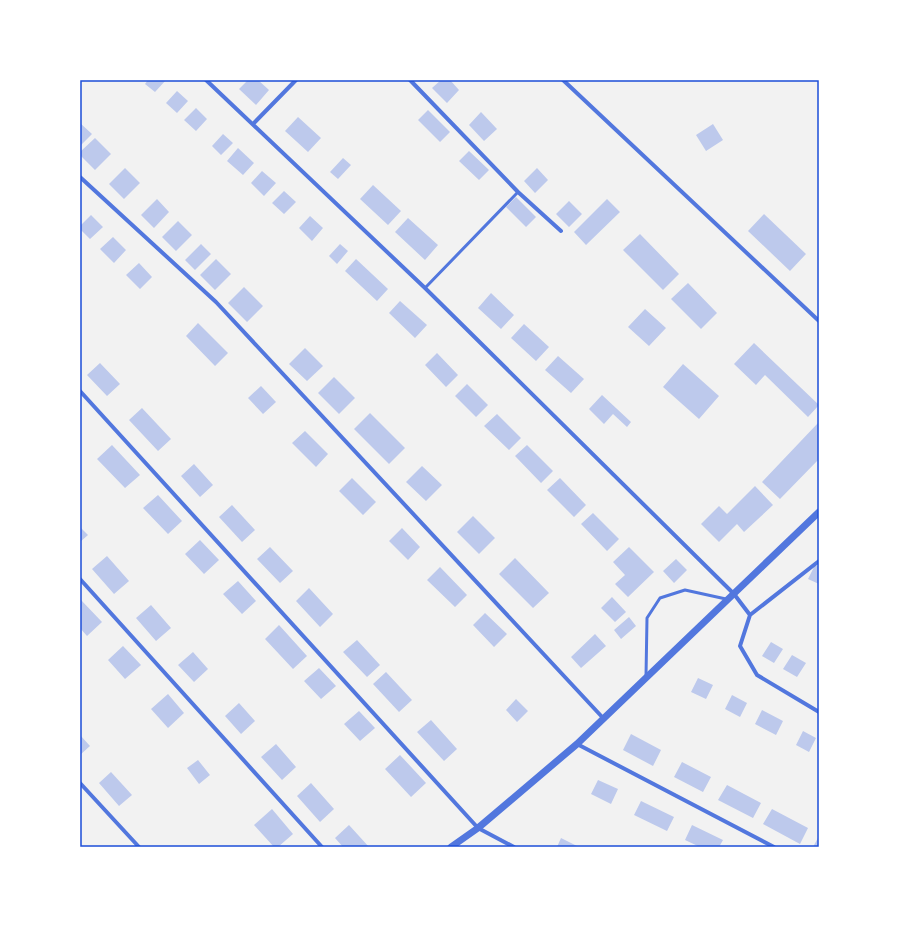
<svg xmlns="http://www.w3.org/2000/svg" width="899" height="927" font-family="'IBM Plex Sans',sans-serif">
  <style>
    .building { fill: #bdc9ec }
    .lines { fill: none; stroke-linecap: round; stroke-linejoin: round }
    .service { stroke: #5277de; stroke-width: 3 }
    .minor { stroke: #5277de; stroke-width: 4 }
    .tertiary { stroke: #5277de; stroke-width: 7 }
    .neatline { fill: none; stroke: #1d4ed8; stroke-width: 1.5 }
  </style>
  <rect width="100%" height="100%" fill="#f2f2f2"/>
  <!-- building -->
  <path class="building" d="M148 80H166L155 92 145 84Z
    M248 80H258L269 90 256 105 239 89Z
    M441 80H450L459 90 447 103 432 88Z
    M177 91 188 101 177 113 166 103Z
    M196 108 207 119 196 131 184 120Z
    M428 110 450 132 440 142 418 120Z
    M481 112 497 129 484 141 469 125Z
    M298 117 321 138 308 152 285 131Z
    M80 123 92 134 80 146Z
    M713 124 723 140 706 151 696 135Z
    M223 134 233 143 221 155 212 146Z
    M95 138 111 154 95 170 80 155V152Z
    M238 148 254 163 243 175 227 161Z
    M469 151 489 170 479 180 459 161Z
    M343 158 351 165 338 179 330 172Z
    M125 168 140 183 124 199 109 184Z
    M537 168 548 180 535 193 524 181Z
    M262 171 276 183 264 196 251 183Z
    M373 185 401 211 388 225 360 199Z
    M284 191 296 202 284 214 272 203Z
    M516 197 536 217 526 227 506 207Z
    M157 199 169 212 154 228 141 215Z
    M607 199 620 212 586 245 574 232Z
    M569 201 582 214 569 227 556 214Z
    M764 214 806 254 790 271 748 231Z
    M91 215 103 227 90 239 80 229V226Z
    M310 216 323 228 312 241 299 228Z
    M408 218 438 245 425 260 395 232Z
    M178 221 192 235 176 251 162 237Z
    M640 234 679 274 663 290 623 250Z
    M113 237 126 250 114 263 100 249Z
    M201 244 211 254 195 270 185 260Z
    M340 244 348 251 337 264 329 256Z
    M216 259 231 274 215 290 200 275Z
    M356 259 388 289 377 301 345 271Z
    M139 263 152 277 140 289 126 275Z
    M688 283 717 313 701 329 671 299Z
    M244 287 263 306 247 322 228 303Z
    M491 293 514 315 501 329 478 308Z
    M400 301 427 325 415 338 389 313Z
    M645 309 666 328 649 346 628 327Z
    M198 323 228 353 215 366 186 336Z
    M524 324 549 347 536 361 511 338Z
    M754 343 819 405 808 417 765 375 756 385 734 364Z
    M305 348 323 366 307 381 289 364Z
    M437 353 458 375 446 387 425 365Z
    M558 356 584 379 571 393 545 370Z
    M100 363 120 384 107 396 87 375Z
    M683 364 719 396 699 419 663 387Z
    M334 377 355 398 339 414 318 393Z
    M467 384 488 405 476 417 455 396Z
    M261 386 276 402 263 414 248 398Z
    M602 395 631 422 627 427 613 414 604 424 589 409Z
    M142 408 171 439 158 451 129 420Z
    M370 413 405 448 389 464 354 429Z
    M497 414 521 438 509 450 484 426Z
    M818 423 819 459 780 499 762 482Z
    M305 431 328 454 316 467 292 443Z
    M112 445 140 475 125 488 97 459Z
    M527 445 553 471 541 483 515 456Z
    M194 464 213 485 200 497 181 476Z
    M422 466 442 485 426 501 406 482Z
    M352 478 376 502 363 515 339 491Z
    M560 478 586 505 574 517 547 490Z
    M755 486 773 505 744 532 737 524 719 542 701 524 719 506 727 514Z
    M158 495 182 521 168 534 143 508Z
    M232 505 255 530 242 542 219 517Z
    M593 513 619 539 607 551 581 524Z
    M473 516 495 538 479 554 457 532Z
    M80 527 88 535 80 542Z
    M402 528 420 547 408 560 389 541Z
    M200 540 219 560 204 574 185 554Z
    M270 547 293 571 280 583 257 559Z
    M629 547 654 572 628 597 615 584 625 575 613 562Z
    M107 556 129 581 114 594 92 569Z
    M515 558 549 593 533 608 499 574Z
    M676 559 687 570 674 583 663 571Z
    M815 565 819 567V584L808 579Z
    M440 567 467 595 455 607 427 580Z
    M238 581 256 601 242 614 223 594Z
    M309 588 333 614 320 627 296 601Z
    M612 597 626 612 615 622 601 608Z
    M81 600 102 622 87 636 80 628V601Z
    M151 605 171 628 156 641 136 618Z
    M485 613 507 634 494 647 473 625Z
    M629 617 636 626 621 639 614 630Z
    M279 625 307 656 293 669 265 639Z
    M595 634 606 646 581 668 571 657Z
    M357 640 380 665 367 677 343 652Z
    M771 642 783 649 774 663 762 656Z
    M123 646 141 665 125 679 108 660Z
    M193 652 208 669 194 682 178 665Z
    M792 655 806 663 797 677 783 669Z
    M319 668 336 686 321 699 304 681Z
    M386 672 412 700 399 712 373 684Z
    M698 678 713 685 706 699 691 692Z
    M168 694 184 713 168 728 151 709Z
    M732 695 747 703 740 717 725 709Z
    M516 699 528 711 517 722 506 710Z
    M239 703 255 721 241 734 225 716Z
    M762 710 783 721 776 735 755 724Z
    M359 711 375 728 360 741 344 724Z
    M431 720 457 749 444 761 417 732Z
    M803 731 816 738 809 752 796 745Z
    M631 734 661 750 653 766 623 750Z
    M80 735 90 746 80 755Z
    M276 744 296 767 282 780 261 757Z
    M400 755 426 783 411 797 385 769Z
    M198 760 210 775 199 784 187 768Z
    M682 762 711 777 703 792 674 777Z
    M111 772 132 795 119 806 99 783Z
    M598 780 618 789 611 804 591 794Z
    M311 783 334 809 320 822 297 796Z
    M727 785 761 803 753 818 718 800Z
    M641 801 674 817 667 831 634 815Z
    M272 809 293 834 278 847H274L254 825Z
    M772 809 808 828 800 844 763 824Z
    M349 825 369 847H343L335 838Z
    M692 825 723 840 719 847H700L685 840Z
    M819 836V847H813Z
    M561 838 579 847H557Z"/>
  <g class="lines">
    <!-- service -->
    <path class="service" d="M425 288 518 192
      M646 676 647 618 660 598 685 590 726 599"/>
    <!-- minor -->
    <path class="minor" d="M206 80 425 288 734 594 750 615 740 646 757 675 819 712
      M410 80 518 192 561 231
      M563 80 819 321
      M253 124 296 80
      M80 177 216 302 604 719
      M80 391 478 828 514 847
      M80 579 322 847
      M750 615 819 561
      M577 744 774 847
      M80 783 139 847"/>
    <!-- tertiary -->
    <path class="tertiary" d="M451 847 478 828 577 744 819 512"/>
  </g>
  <!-- border -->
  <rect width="899" height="927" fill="none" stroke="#ffffff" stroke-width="162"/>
  <rect x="81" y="81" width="737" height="765" class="neatline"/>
</svg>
